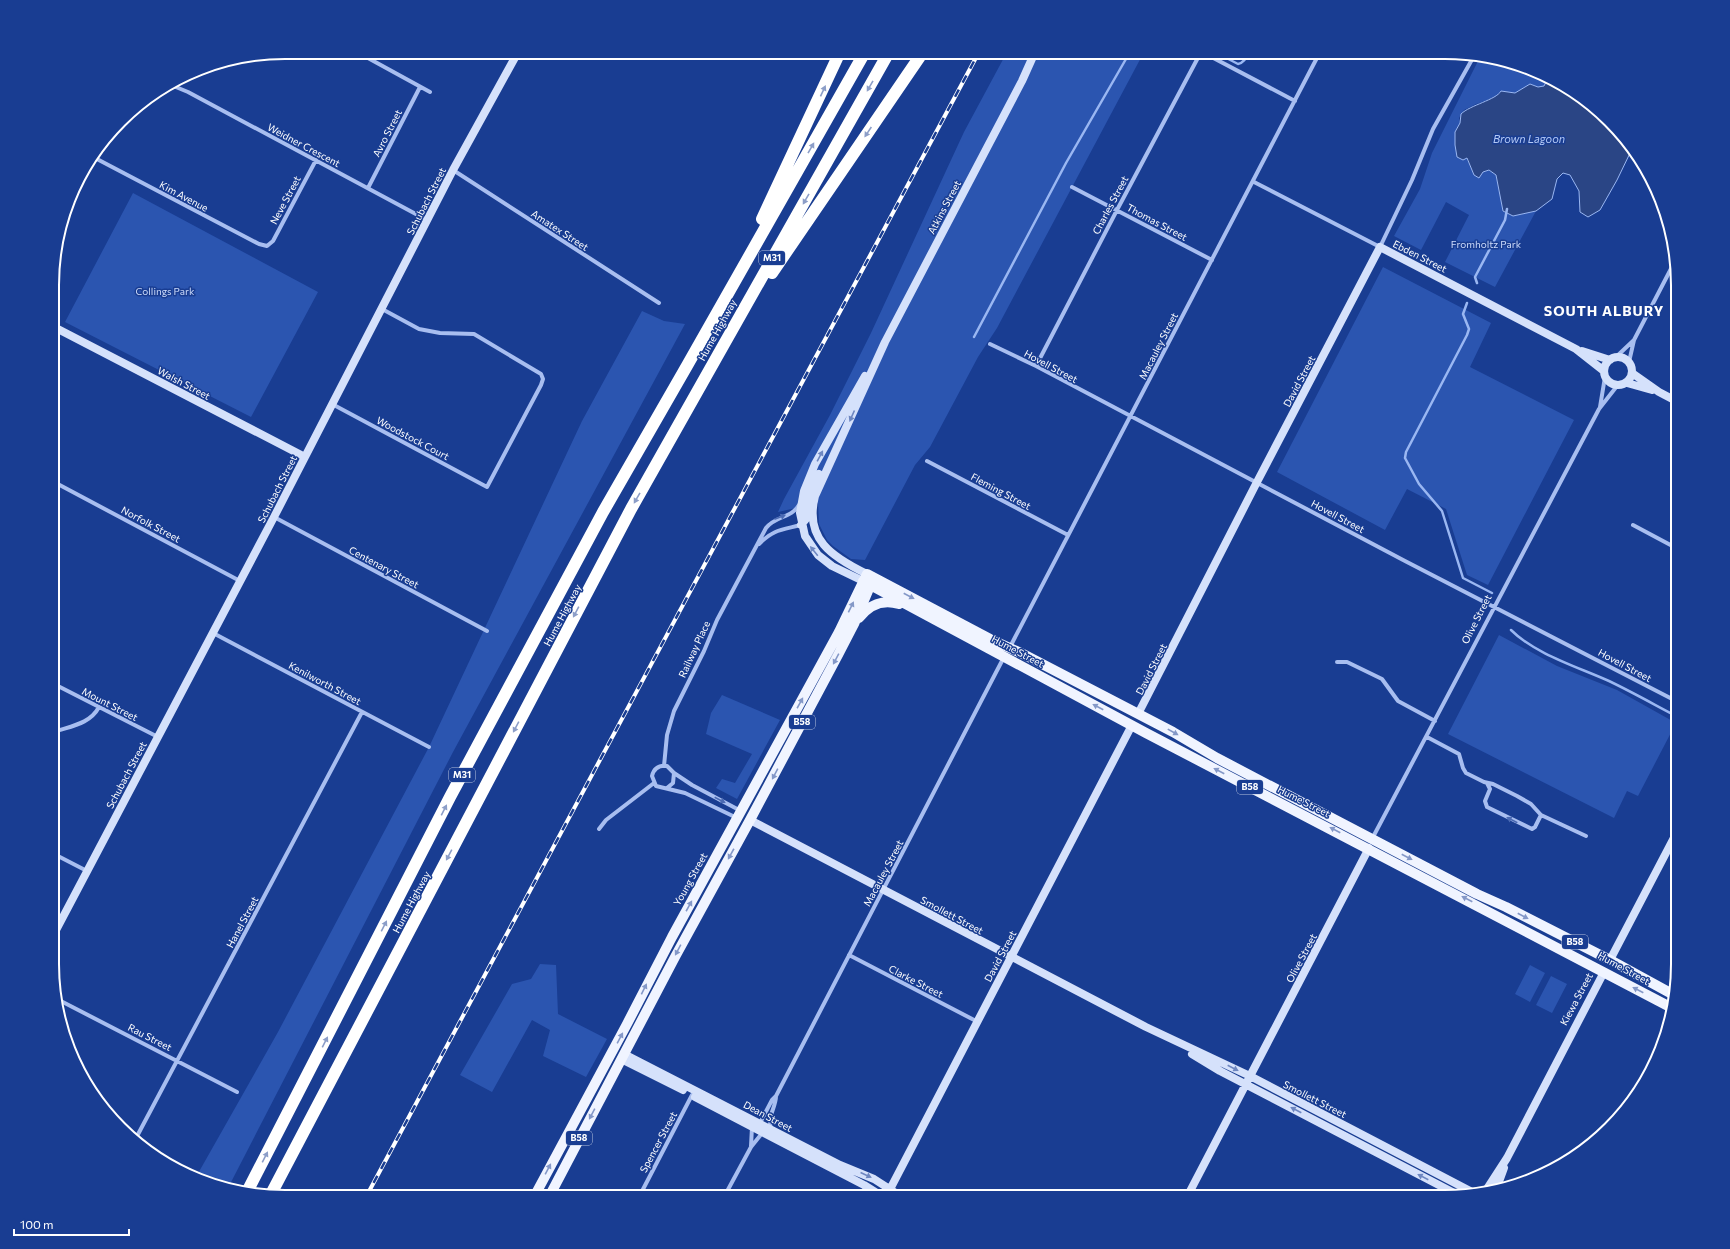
<svg xmlns="http://www.w3.org/2000/svg" width="1730" height="1249" font-family="Commissioner,sans-serif">
  <style>
    .green { fill: #2b55b0 }
    .water { fill: #2a4585; stroke: #9ab7f2 }
    .lines { fill: none; stroke-linecap: round; stroke-linejoin: round }
    .stream { stroke: #9ab7f2; stroke-width: 2.5 }
    .street { stroke: #a8bef0; stroke-width: 4 }
    .secondary { stroke: #d5e1fb; stroke-width: 8 }
    .primary { stroke: #f0f4ff; stroke-width: 10 }
    .highway { stroke: #fff; stroke-width: 12 }
    .rail-casing { stroke: #fff; stroke-width: 4 }
    .rail { stroke: #193d92; stroke-width: 2.5; stroke-dasharray: 8; stroke-linecap: butt }
    .oneway { fill: #8c9ec8 }
    .oneway2 { fill: #6e87c1 }
    .oneway3 { fill: #4b6ab3 }
    .oneway4 { fill: #8498c8 }
    .labels { text-anchor: middle; stroke-width: 3; stroke-linejoin: round; paint-order: stroke }
    .shield { fill: #193d92; stroke: #bac5de; stroke-width: 1 }
    .shield-label { font-size: 9px; font-weight: bold; fill: #fff }
    .street-label { font-size: 10px; fill: #fff; stroke: #193d92 }
    .park-label { font-size: 10px; fill: #cedcfb; stroke: #193d92 }
    .water-label { font-size: 11px; font-style: italic; fill: #b4c9f6; stroke: #193d92 }
    .district-label { font-size: 14px; font-weight: bold; letter-spacing: 1px; fill: #fff; stroke: #193d92 }
    .rim { fill: none; stroke: #fff; stroke-width: 2 }
  </style>
  <rect width="100%" height="100%" fill="#193d92"/>
  <!-- green -->
  <path class="green" d="M1007 52H1144L997 328 978 357 930 447 915 465 865 560 851 559 833 546 827 540 819 524 818 503 778 512 784 499 830 415 871 333 964 132Z
    M1480 57 1534 70 1548 78 1544 86 1538 87 1530 84 1515 93 1500 94 1494 98 1476 104 1464 110 1459 118 1460 123 1455 132 1474 175 1489 170 1496 175 1503 211 1513 216 1536 211 1495 287 1445 262 1469 215 1446 202 1421 250 1394 236 1420 189 1432 153Z
    M133 193 318 292 251 417 65 322Z
    M1383 267 1491 323 1470 367 1574 420 1488 585 1467 575 1446 509 1407 489 1385 530 1277 472Z
    M642 311 664 321 685 324 453 752 228 1188 210 1185 196 1177 278 1032 429 747 582 421Z
    M1499 635 1557 666 1617 690 1676 723 1638 796 1627 791 1614 818 1448 734Z
    M722 695 780 720 737 799 716 788 722 779 735 783 752 754 706 734 711 713Z
    M540 964 556 965 558 1014 607 1039 586 1077 543 1056 550 1030 532 1020 492 1092 460 1075 512 984 531 979Z
    M1530 965 1545 973 1530 1002 1515 994Z
    M1551 976 1567 984 1552 1013 1536 1005Z"/>
  <!-- water -->
  <path class="water" d="M1548 78 1587 100 1620 132 1632 149 1617 180 1600 210 1588 217 1580 212 1579 191 1570 175 1563 173 1557 179 1552 199 1536 211 1513 216 1503 211 1496 175 1489 170 1483 172 1479 178 1474 175 1467 158 1463 160 1457 157 1455 145V132L1460 123 1461 114C1470 105 1496 100 1501 91L1515 93 1530 84 1538 87 1544 86Z"/>
  <g class="lines">
    <!-- stream -->
    <path class="stream" d="M1215 52 1238 64C1244 63 1247 57 1249 52
      M1477 283 1475 277 1505 220 1507 209
      M1467 303 1463 314 1469 329 1467 335 1406 452 1405 458 1419 484 1442 511 1463 578 1492 593
      M974 337 1066 163 1130 52
      M1511 630C1535 654 1578 667 1609 681 1632 692 1655 705 1678 717"/>
    <!-- street -->
    <path class="street" d="M357 52 430 92
      M1202 52 1295 101
      M171 85 188 92 427 220
      M95 158 259 244 267 246 273 241 316 160
      M453 170 659 303
      M1254 182 1380 247 1412 180 1433 129 1474 56
      M1072 187 1212 260
      M368 188 420 87
      M990 344 1036 366 1405 561 1678 702
      M1616 357 1634 340
      M1629 362 1634 340 1675 261
      M1036 366 1117 210 1201 52
      M332 404 487 487 541 385 543 379 541 374 474 334 440 333 419 329 382 309
      M1600 407 1605 377
      M927 461 1068 535
      M54 482 240 581
      M274 517 487 631
      M1633 525 1678 549
      M759 544C774 529 782 530 801 525
      M213 633 429 747
      M1010 647 1320 52
      M1337 662H1347L1382 679 1398 701 1435 721
      M54 684 158 737
      M54 732C71 726 90 724 99 707
      M1427 737 1459 754 1463 768 1466 773 1484 782 1493 784 1517 796 1531 804 1541 815 1586 836
      M664 766 667 735 674 711 704 651 717 620 766 528C775 516 792 518 799 505
      M674 773 692 785 741 811
      M1487 783 1490 789 1485 801 1487 807 1532 829 1535 827 1541 815
      M667 788 673 783 674 773 667 766C659 765 654 768 652 776L656 786 685 793 737 818
      M599 829 606 820 654 783
      M1372 839 1599 409 1617 386
      M54 854 87 871
      M849 955 976 1021
      M55 998 237 1092
      M760 1123 772 1100 776 1096 1004 657
      M771 1128C767 1117 776 1107 776 1096
      M135 1140 362 712
      M751 1146 752 1127
      M639 1197 692 1095
      M724 1197 751 1147 763 1132"/>
    <!-- secondary -->
    <path class="secondary" d="M54 327 305 457
      M1582 351 1610 360
      M1604 371a14 14 0 1 1 28 0a14 14 0 1 1-28 0Z
      M1632 373 1659 392 1678 402
      M1627 383 1652 390
      M801 525 806 519 810 491 819 474
      M867 574C832 557 804 539 815 496L885 342 1022 81 1035 52
      M863 581 832 566 818 555 805 536 800 513 804 491 815 464 865 376
      M1138 714 1257 482 1380 247 1576 349 1604 371
      M750 820 1146 1027 1250 1076 1474 1193
      M54 934 274 517 453 170 518 52
      M1610 960 1678 830
      M624 1054 840 1165 874 1179 902 1197
      M1192 1054 1220 1071 1458 1195
      M621 1059 683 1090
      M695 1097 864 1185 883 1197
      M1496 1190 1504 1168
      M1485 1192 1507 1158 1604 972
      M886 1197 1132 725
      M1187 1197 1369 848"/>
    <!-- primary -->
    <path class="primary" d="M863 581 1146 733 1672 1008
      M859 618C869 605 883 599 899 604
      M534 1197 627 1024 672 937 839 632 867 574 990 639 1021 653 1173 732 1217 758 1477 894 1506 907 1610 960 1674 995
      M549 1197 675 957 750 820 838 655 854 624 873 579"/>
    <!-- highway -->
    <path class="highway" d="M762 219 840 52
      M772 273 923 52
      M247 1192 450 797 603 512 688 364 865 52
      M270 1196 631 509 889 52"/>
    <defs>
      <path id="rail" d="M366 1197 979 52"/>
    </defs>
    <!-- rail casing -->
    <use href="#rail" class="rail-casing"/>
    <!-- rail -->
    <use href="#rail" class="rail"/>
  </g>
  <!-- one-way arrows -->
  <defs><path id="oneway-solid" d="M-6-.8H1V-3.2L6.5 0L1 3.2V.8H-6Z"/></defs>
  <g class="oneway">
    <use href="#oneway-solid" transform="translate(870 86) rotate(120)"/>
    <use href="#oneway-solid" transform="translate(823 91) rotate(-65)"/>
    <use href="#oneway-solid" transform="translate(868 132) rotate(124)"/>
    <use href="#oneway-solid" transform="translate(811 148) rotate(-60)"/>
    <use href="#oneway-solid" transform="translate(806 199) rotate(120)"/>
    <use href="#oneway-solid" transform="translate(637 498) rotate(120)"/>
    <use href="#oneway-solid" transform="translate(576 612) rotate(118)"/>
    <use href="#oneway-solid" transform="translate(516 727) rotate(118)"/>
    <use href="#oneway-solid" transform="translate(444 810) rotate(-63)"/>
    <use href="#oneway-solid" transform="translate(449 855) rotate(118)"/>
    <use href="#oneway-solid" transform="translate(384 926) rotate(-63)"/>
    <use href="#oneway-solid" transform="translate(325 1042) rotate(-63)"/>
    <use href="#oneway-solid" transform="translate(265 1157) rotate(-63)"/>
  </g>
  <g class="oneway2">
    <use href="#oneway-solid" transform="translate(852 416) rotate(114)"/>
    <use href="#oneway-solid" transform="translate(820 456) rotate(-62)"/>
    <use href="#oneway-solid" transform="translate(814 551) rotate(-129)"/>
    <use href="#oneway-solid" transform="translate(1233 1068) rotate(27)"/>
    <use href="#oneway-solid" transform="translate(1296 1110) rotate(-153)"/>
    <use href="#oneway-solid" transform="translate(866 1175) rotate(25)"/>
    <use href="#oneway-solid" transform="translate(1423 1177) rotate(-153)"/>
  </g>
  <g class="oneway3">
    <use href="#oneway-solid" transform="translate(780 517) rotate(-21)"/>
    <use href="#oneway-solid" transform="translate(720 800) rotate(27)"/>
    <use href="#oneway-solid" transform="translate(1512 820) rotate(-153)"/>
  </g>
  <g class="oneway4">
    <use href="#oneway-solid" transform="translate(909 596) rotate(28)"/>
    <use href="#oneway-solid" transform="translate(851 607) rotate(-64)"/>
    <use href="#oneway-solid" transform="translate(836 659) rotate(118)"/>
    <use href="#oneway-solid" transform="translate(800 703) rotate(-61)"/>
    <use href="#oneway-solid" transform="translate(1098 707) rotate(-152)"/>
    <use href="#oneway-solid" transform="translate(1173 732) rotate(29)"/>
    <use href="#oneway-solid" transform="translate(1219 771) rotate(-152)"/>
    <use href="#oneway-solid" transform="translate(775 774) rotate(118)"/>
    <use href="#oneway-solid" transform="translate(1335 830) rotate(-152)"/>
    <use href="#oneway-solid" transform="translate(731 854) rotate(119)"/>
    <use href="#oneway-solid" transform="translate(1407 857) rotate(28)"/>
    <use href="#oneway-solid" transform="translate(1467 899) rotate(-153)"/>
    <use href="#oneway-solid" transform="translate(689 906) rotate(-61)"/>
    <use href="#oneway-solid" transform="translate(1523 916) rotate(28)"/>
    <use href="#oneway-solid" transform="translate(678 950) rotate(118)"/>
    <use href="#oneway-solid" transform="translate(644 989) rotate(-64)"/>
    <use href="#oneway-solid" transform="translate(1638 990) rotate(-153)"/>
    <use href="#oneway-solid" transform="translate(620 1038) rotate(-62)"/>
    <use href="#oneway-solid" transform="translate(592 1114) rotate(118)"/>
    <use href="#oneway-solid" transform="translate(548 1169) rotate(-62)"/>
  </g>
  <g class="labels">
    <!-- shield labels -->
    <g class="shield">
      <rect x="759" y="251" width="26" height="14" rx="3"/>
      <rect x="789" y="715" width="26" height="14" rx="3"/>
      <rect x="449" y="768" width="26" height="14" rx="3"/>
      <rect x="1237" y="780" width="26" height="14" rx="3"/>
      <rect x="1562" y="935" width="26" height="14" rx="3"/>
      <rect x="566" y="1131" width="26" height="14" rx="3"/>
    </g>
    <g class="shield-label">
      <text x="772" y="261">M31</text>
      <text x="802" y="725">B58</text>
      <text x="462" y="778">M31</text>
      <text x="1250" y="790">B58</text>
      <text x="1575" y="945">B58</text>
      <text x="579" y="1141">B58</text>
    </g>
    <!-- street labels -->
    <g class="street-label">
      <text transform="translate(387 133) rotate(-63)" y="4">Avro Street</text>
      <text transform="translate(304 145) rotate(28)" y="4">Weidner Crescent</text>
      <text transform="translate(184 196) rotate(28)" y="4">Kim Avenue</text>
      <text transform="translate(285 200) rotate(-62)" y="4">Neve Street</text>
      <text transform="translate(426 201) rotate(-63)" y="4">Schubach Street</text>
      <text transform="translate(1110 205) rotate(-62)" y="4">Charles Street</text>
      <text transform="translate(944 207) rotate(-62)" y="4">Atkins Street</text>
      <text transform="translate(1157 222) rotate(28)" y="4">Thomas Street</text>
      <text transform="translate(560 230) rotate(33)" y="4">Amatex Street</text>
      <text transform="translate(1420 256) rotate(27)" y="4">Ebden Street</text>
      <text transform="translate(717 330) rotate(-61)" y="4">Hume Highway</text>
      <text transform="translate(1158 346) rotate(-63)" y="4">Macauley Street</text>
      <text transform="translate(1051 366) rotate(28)" y="4">Hovell Street</text>
      <text transform="translate(1299 381) rotate(-62)" y="4">David Street</text>
      <text transform="translate(184 383) rotate(28)" y="4">Walsh Street</text>
      <text transform="translate(413 438) rotate(28)" y="4">Woodstock Court</text>
      <text transform="translate(277 489) rotate(-63)" y="4">Schubach Street</text>
      <text transform="translate(1001 491) rotate(28)" y="4">Fleming Street</text>
      <text transform="translate(1338 516) rotate(28)" y="4">Hovell Street</text>
      <text transform="translate(151 524) rotate(28)" y="4">Norfolk Street</text>
      <text transform="translate(384 567) rotate(28)" y="4">Centenary Street</text>
      <text transform="translate(562 615) rotate(-62)" y="4">Hume Highway</text>
      <text transform="translate(1476 619) rotate(-63)" y="4">Olive Street</text>
      <text transform="translate(694 649) rotate(-65)" y="4">Railway Place</text>
      <text transform="translate(1018 651) rotate(28)" y="4">Hume Street</text>
      <text transform="translate(1625 665) rotate(28)" y="4">Hovell Street</text>
      <text transform="translate(1151 669) rotate(-63)" y="4">David Street</text>
      <text transform="translate(325 683) rotate(28)" y="4">Kenilworth Street</text>
      <text transform="translate(110 704) rotate(27)" y="4">Mount Street</text>
      <text transform="translate(126 775) rotate(-62)" y="4">Schubach Street</text>
      <text transform="translate(1304 801) rotate(27)" y="4">Hume Street</text>
      <text transform="translate(883 873) rotate(-62)" y="4">Macauley Street</text>
      <text transform="translate(690 879) rotate(-61)" y="4">Young Street</text>
      <text transform="translate(411 902) rotate(-62)" y="4">Hume Highway</text>
      <text transform="translate(952 915) rotate(28)" y="4">Smollett Street</text>
      <text transform="translate(242 922) rotate(-62)" y="4">Hanel Street</text>
      <text transform="translate(1000 956) rotate(-62)" y="4">David Street</text>
      <text transform="translate(1301 958) rotate(-62)" y="4">Olive Street</text>
      <text transform="translate(1624 968) rotate(29)" y="4">Hume Street</text>
      <text transform="translate(916 981) rotate(27)" y="4">Clarke Street</text>
      <text transform="translate(1576 999) rotate(-62)" y="4">Kiewa Street</text>
      <text transform="translate(150 1037) rotate(27)" y="4">Rau Street</text>
      <text transform="translate(1315 1099) rotate(27)" y="4">Smollett Street</text>
      <text transform="translate(768 1116) rotate(28)" y="4">Dean Street</text>
      <text transform="translate(658 1142) rotate(-62)" y="4">Spencer Street</text>
    </g>
    <!-- park labels -->
    <g class="park-label">
      <text x="1486" y="248">Fromholtz Park</text>
      <text x="165" y="295">Collings Park</text>
    </g>
    <!-- water labels -->
    <g class="water-label">
      <text x="1529" y="143">Brown Lagoon</text>
    </g>
    <!-- district labels -->
    <g class="district-label">
      <text x="1604" y="316">SOUTH ALBURY</text>
    </g>
  </g>
  <!-- crop -->
  <path d="M0 0H1730V1249H0ZM285 59H1445A226 226 0 0 1 1671 285V964A226 226 0 0 1 1445 1190H285A226 226 0 0 1 59 964V285A226 226 0 0 1 285 59Z" fill="#193d92" fill-rule="evenodd"/>
  <path class="rim" d="M285 59H1445A226 226 0 0 1 1671 285V964A226 226 0 0 1 1445 1190H285A226 226 0 0 1 59 964V285A226 226 0 0 1 285 59Z"/>
  <!-- scale -->
  <path d="M14 1229v6h115v-6" fill="none" stroke="#ffffff" stroke-width="2"/>
  <text x="20" y="1229" font-size="12" fill="#ffffff" stroke="#193d92" stroke-width="3" paint-order="stroke">100 m</text>
</svg>
